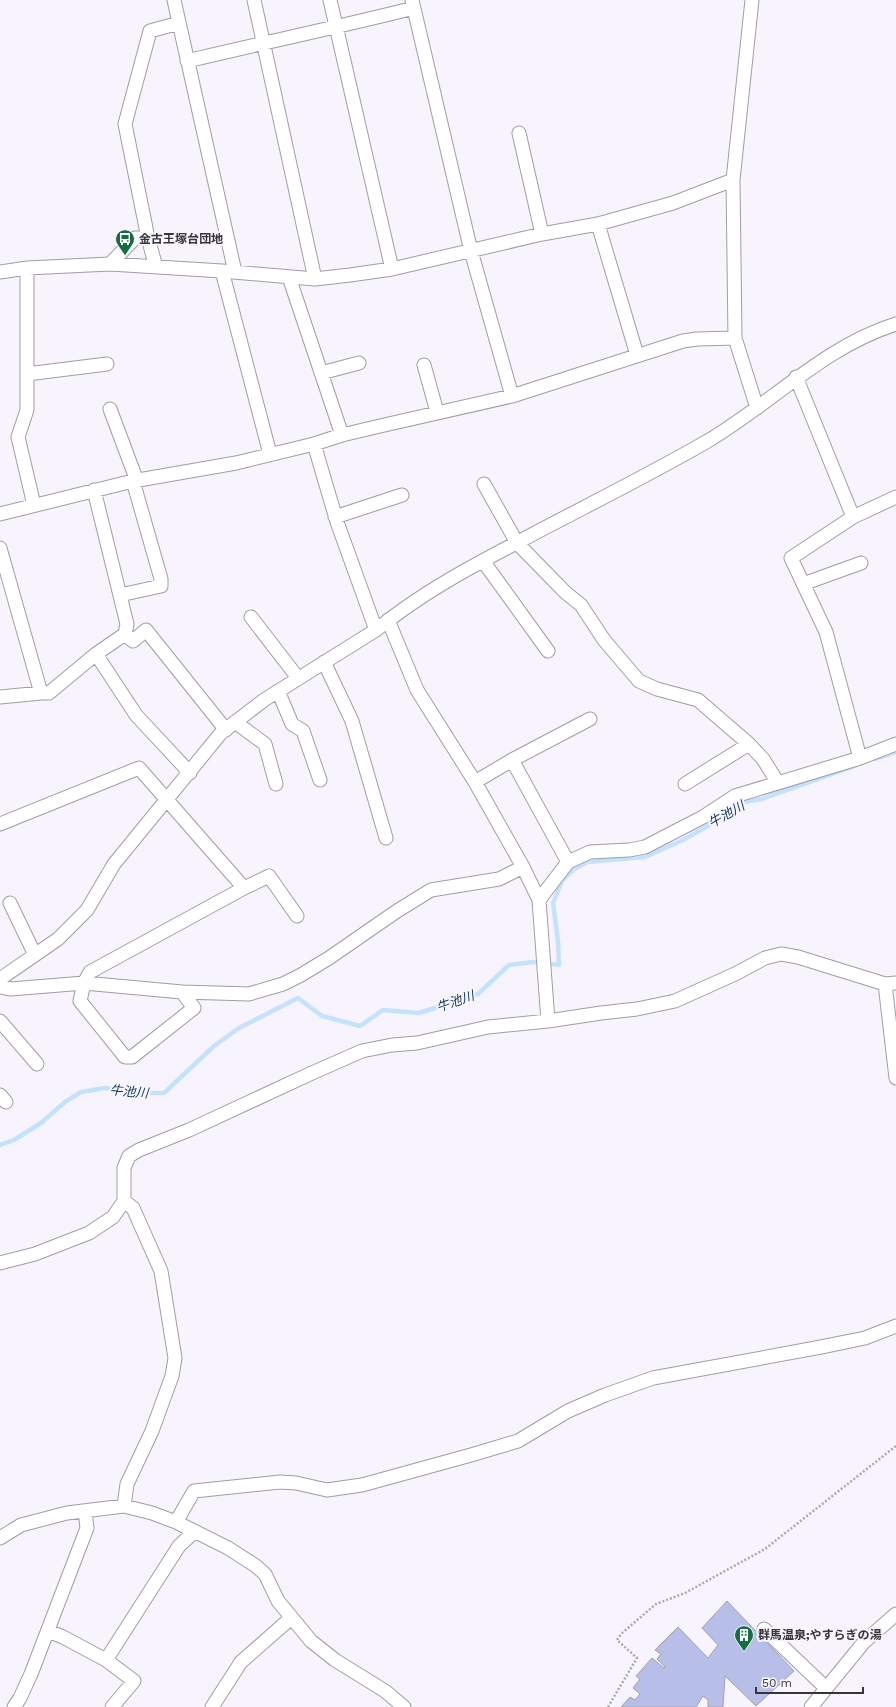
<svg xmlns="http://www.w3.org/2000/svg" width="896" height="1707" font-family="'Work Sans','Noto Sans JP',sans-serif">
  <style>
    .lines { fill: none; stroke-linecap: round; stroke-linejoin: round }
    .stream { stroke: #c5e2fc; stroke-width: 4.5 }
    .building { fill: #b7bfe8; stroke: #9fa2ae }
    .street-casing { stroke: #a19ca7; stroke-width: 15 }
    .path { stroke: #aba8af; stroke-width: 2.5; stroke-dasharray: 2 2; stroke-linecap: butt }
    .street { stroke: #fff; stroke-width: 13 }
    .labels { text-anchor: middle; stroke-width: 4; stroke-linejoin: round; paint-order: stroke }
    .poi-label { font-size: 12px; font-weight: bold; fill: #373539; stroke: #f8f4fd; text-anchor: start }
    .water-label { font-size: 13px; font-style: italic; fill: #0d3655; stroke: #f8f4fd }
  </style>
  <rect width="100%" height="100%" fill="#f8f4fd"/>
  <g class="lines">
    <!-- stream -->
    <path class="stream" d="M875 759 896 752
      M0 1145 14 1140 41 1123 65 1102 81 1092 105 1088 142 1093H164L214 1046 239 1028 298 998 322 1016 360 1026 383 1010 419 1013 478 994 509 965 533 962 559 965 558 941 553 903 562 881 574 869 588 862 645 857 683 840 720 819 744 802 762 799 855 766"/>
  </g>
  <!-- building -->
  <path class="building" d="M727 1601 794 1671 756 1706 725 1676 723 1707H708V1700L703 1696 696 1707H621L630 1697 635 1700 640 1694 633 1688 640 1679 636 1676 652 1658 664 1668 665 1667 657 1659 661 1654 655 1650 678 1627 708 1658 718 1645 702 1628Z"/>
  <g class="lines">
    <defs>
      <path id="street" d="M174 0 235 272
        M254 0 315 279
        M330 0 392 269
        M412 0 471 251 512 396
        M752 0 733 180 735 338 757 408
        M187 61C262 43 339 27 414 8
        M519 133 542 234
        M598 224 637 355
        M110 264 135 238H148
        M156 267 148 238 125 124 150 31 179 23
        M27 268V410L18 437 34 505
        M222 271 270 454
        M0 272 27 268 110 264 222 271 315 279 350 275 392 269 542 234 598 224 673 203 733 180
        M289 277 342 435
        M424 365 437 412
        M321 373 359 363
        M27 374 107 364
        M796 377 853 517
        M110 409 137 481
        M314 444 337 522 376 630
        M484 484 517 543 566 593 581 605 604 640 639 681 657 689 698 700 749 744 763 759 778 783
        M94 490 127 624 125 634 96 654
        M0 514 133 481 236 463 314 444 342 435 380 426 512 396 683 341 697 339 735 338
        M335 517 402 495
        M0 548 41 693 0 697
        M483 561 548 651
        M803 584 861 563
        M120 595 161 586V579L133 481
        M251 617 298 678
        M388 620 417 690 475 782 523 867 539 900 548 1021
        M125 634 133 641 146 630 226 730
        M324 662 352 721 386 838
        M278 691 292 724 303 731 320 780
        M41 693H49L96 654 136 715 190 773
        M235 722 265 744 276 784
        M860 758 826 632 791 558 853 517 896 497
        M512 760 568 862
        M475 782 512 760 590 719
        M685 784 749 744
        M0 824 139 768 244 888 90 972 84 983 80 1001 125 1057H132L194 1008 182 992
        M244 888 269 876 297 916
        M539 900 568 862 590 852 629 850 645 847 703 817 735 796 860 758 896 744
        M10 903 35 955
        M0 979 58 939 87 910 114 864 221 733 264 700 376 630C420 594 470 567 520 541 582 508 645 477 706 442 771 404 823 347 896 324
        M885 984 896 1078
        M0 987 11 989 84 983 182 992 249 994 283 984 301 975 329 958 397 911 431 890 499 879 523 867
        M0 1021 37 1064
        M0 1095 6 1102
        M124 1201 133 1208 161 1271 175 1358 172 1376 152 1431 127 1484 124 1506
        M0 1263 35 1254 89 1233 113 1217 124 1201V1168L129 1156 139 1150 189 1130 312 1073 362 1051 392 1045 417 1043 488 1027 548 1021 601 1013 637 1009 675 1001 735 974 765 958 781 954 798 957 885 984 896 983
        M176 1522 194 1491 280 1482 296 1483 327 1490 362 1485 471 1455 518 1441 568 1411 605 1395 653 1378 821 1347 865 1338 896 1326
        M0 1538 21 1525 67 1513 124 1506 152 1513 176 1522 228 1548 256 1566 265 1574 278 1601 311 1641 335 1660 385 1691 404 1707
        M764 1629 826 1688
        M48 1631 63 1637 106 1660
        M14 1707 20 1698 31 1674 87 1528 85 1511
        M112 1707 134 1681 106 1660 179 1546 194 1532
        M212 1707 241 1662 291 1618
        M811 1707 864 1642 896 1614"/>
    </defs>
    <!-- street casing -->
    <use href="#street" class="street-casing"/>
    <!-- path -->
    <path class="path" d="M608 1707 637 1658 617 1640 621 1634 656 1604 685 1593 765 1549 896 1446"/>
    <!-- street -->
    <use href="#street" class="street"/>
  </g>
  <!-- icons -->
  <defs>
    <symbol id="bus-pin" viewBox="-11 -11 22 30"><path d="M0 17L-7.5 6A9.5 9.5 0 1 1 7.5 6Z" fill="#146e42" stroke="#f8f4fd"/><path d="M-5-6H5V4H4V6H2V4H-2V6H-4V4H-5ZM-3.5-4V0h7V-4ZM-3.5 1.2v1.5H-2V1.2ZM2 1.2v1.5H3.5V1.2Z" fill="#fff"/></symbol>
    <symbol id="building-pin" viewBox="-11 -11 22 30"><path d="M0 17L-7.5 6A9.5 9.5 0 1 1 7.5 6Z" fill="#146e42" stroke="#f8f4fd"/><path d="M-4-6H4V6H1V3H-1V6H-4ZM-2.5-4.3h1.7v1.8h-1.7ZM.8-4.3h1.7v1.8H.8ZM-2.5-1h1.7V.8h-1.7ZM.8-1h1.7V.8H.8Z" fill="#fff"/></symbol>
  </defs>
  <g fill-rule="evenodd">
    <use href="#bus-pin" x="114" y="228" width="22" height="30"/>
    <use href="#building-pin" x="733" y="1624" width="22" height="30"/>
  </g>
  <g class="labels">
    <!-- poi labels -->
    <g class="poi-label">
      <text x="139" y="243">金古王塚台団地</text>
      <text x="758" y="1639">群馬温泉;やすらぎの湯</text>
    </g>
    <!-- water labels -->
    <g class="water-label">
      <text transform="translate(726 814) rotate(-30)" y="5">牛池川</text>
      <text transform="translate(455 1001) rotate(-19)" y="5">牛池川</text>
      <text transform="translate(129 1091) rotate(5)" y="5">牛池川</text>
    </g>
  </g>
  <!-- scale -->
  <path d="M756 1687v6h107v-6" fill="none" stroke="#373539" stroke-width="2"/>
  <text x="762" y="1687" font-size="12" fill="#373539" stroke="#f8f4fd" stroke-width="3" paint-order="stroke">50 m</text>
</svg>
